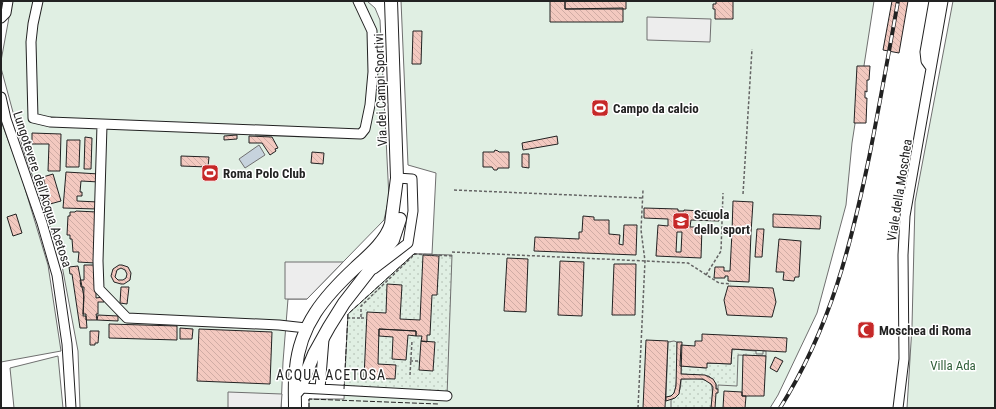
<svg xmlns="http://www.w3.org/2000/svg" width="996" height="409" font-family="'Roboto Condensed',sans-serif">
  <style>
    .park { fill: #e0efe3; stroke: #6f6f6f }
    .garden { fill: url(#garden-dots); stroke: #6f6f6f }
    .parking { fill: #ededed; stroke: #6f6f6f }
    .water { fill: #c7d3dd; stroke: #6f6f6f }
    .building { fill: url(#building-back-hatch); stroke: #222; fill-rule: evenodd }
    .lines { fill: none; stroke-linecap: round; stroke-linejoin: round }
    .minor-casing { stroke: #222; stroke-width: 11 }
    .major-casing { stroke: #222; stroke-width: 14 }
    .path { stroke: #646464; stroke-width: 1.5; stroke-dasharray: 3 2; stroke-linecap: butt }
    .minor { stroke: #fff; stroke-width: 9 }
    .major { stroke: #fff; stroke-width: 12 }
    .rail-casing { stroke: #222; stroke-width: 4 }
    .rail { stroke: #fff; stroke-width: 2.5; stroke-dasharray: 8; stroke-linecap: butt }
    .fence { stroke: #222; stroke-width: 1; stroke-dasharray: 5 2; stroke-linecap: butt }
    .labels { text-anchor: middle; stroke-width: 3; stroke-linejoin: round; paint-order: stroke }
    .street-label { font-size: 13px; fill: #222; stroke: #fff }
    .poi-label { font-size: 13px; font-weight: bold; fill: #222; stroke: #fff; text-anchor: start }
    .park-label { font-size: 13px; fill: #2f5e38; stroke: #fff }
    .neighbourhood-label { font-size: 14px; letter-spacing: 1px; fill: #222; stroke: #fff }
  </style>
  <defs>
    <pattern id="garden-dots" width="8" height="8" patternUnits="userSpaceOnUse"><rect width="8" height="8" fill="#e0efe3"/><path d="M2 2h.1M6 6h.1" fill="none" stroke="#c0cdc2" stroke-width="1.8" stroke-linecap="round"/></pattern>
    <pattern id="building-back-hatch" width="6" height="6" patternUnits="userSpaceOnUse"><rect width="6" height="6" fill="#f3c9c0"/><path d="M-1 5l2 2M0 0l6 6M5-1l2 2" fill="none" stroke="#d0aca5"/></pattern>
  </defs>
  <rect width="100%" height="100%" fill="#fff"/>
  <!-- park -->
  <path class="park" d="M12 1H367L375 8 380 20 389 198 384 220 307 299H288L283 362 281 408H80L78 351 60 255 23 149 1 68V61Z
    M401 1H874L852 143 846 205 817 313 778 395 770 408H309V399H344L348 314 414 254H432L436 173 408 165Z
    M953 1H995V408H907L912 326 915 202Z
    M1 121 20 172 48 265 61 351 1 362Z
    M58 356 63 408H14L10 368Z"/>
  <!-- garden -->
  <path class="garden" d="M414 254 452 255 447 396 344 391 348 314Z
    M674 341 677 342C677 353 678 385 674 393 672 396 669 397 666 397L668 342Z
    M732 349 756 351V354H763V351H766V356L738 355 737 386 718 385V389H716V384L709 376 681 374V366L706 368 707 363 731 364Z
    M681 379C690 379 711 376 712 388 713 394 712 402 711 408H671V400C680 395 681 388 681 379Z"/>
  <!-- parking -->
  <path class="parking" d="M647 17 711 19 710 42 647 40Z
    M285 262H343L307 299H285Z
    M228 392 282 394 281 408H228Z"/>
  <!-- water -->
  <path class="water" d="M259 145 265 155 245 168 239 159Z"/>
  <!-- building -->
  <path class="building" d="M550 1H565V9L623 8V22H550Z
    M565 1H626V9H565Z
    M716 1H733V19H715V9H713V4H716Z
    M892 1H908L899 53 883 50Z
    M413 31H422L421 64H412Z
    M857 66H870L869 80H867V92L865 91V98H867L866 123H854Z
    M32 133 61 134 60 171H48L49 144H32Z
    M237 135V139L224 140V136Z
    M249 136 272 137 278 148 275 149 276 151 270 155 262 143H249Z
    M557 136 558 144 523 150 522 143Z
    M85 137 92 138 91 169H84Z
    M67 140H80L79 167H66Z
    M495 150 498 151 499 152H509V168H498L497 170H494L492 167H483V152H494Z
    M312 152 324 153 323 164 311 163Z
    M522 154H529V168L522 167Z
    M181 156 209 157 208 167 181 166Z
    M66 172 99 174V182L81 181 80 192H82V196H77V201L98 202 97 209 63 208Z
    M53 174 61 201 50 204 43 177Z
    M733 201 753 202 751 233 732 232Z
    M644 208 678 209V211H684V210L719 212V221L691 220 690 227H702L701 258 656 256 658 225 668 226V219L644 218ZM677 232H682L681 252H676Z
    M76 211 97 212 95 263 78 262 79 252H73L72 239H70V235H67L68 216H70V212H75Z
    M16 214 22 233 13 236 7 217Z
    M773 214 821 216 820 229 773 227Z
    M583 216 594 217V220H609V234L620 235 619 244 623 245 624 225H637L636 255 534 251 535 237 579 239V232H582Z
    M757 229H764L762 257H755Z
    M732 232 751 233 749 282 728 281V276H725V278H714L715 267H724V271H730Z
    M779 239 801 241 799 277H795L794 281 783 280 784 272H776Z
    M423 255 439 256 437 295H432L430 335H427V342L421 341 422 336H416V331L379 329 378 364 396 365 395 379 364 378 367 312 386 313 387 284 402 285 400 319 420 320Z
    M507 258 528 259 526 312 504 311Z
    M560 261 584 262 582 316 558 315Z
    M614 264H636L635 315H612Z
    M84 265H96V298L103 297 104 302H98V314H96L97 320H86V314H83L84 287H81L80 280H84Z
    M119 265H122L128 267 131 273 130 280 124 284H121L114 282 111 276 113 269ZM121 268 125 270 127 274 126 278 123 280H118L115 277 117 270Z
    M78 266 84 297 83 316H86L87 328H80L72 274H70L69 267Z
    M728 286 773 288 776 302 772 317 727 315 724 300Z
    M121 287H129L127 304 120 303Z
    M98 315 118 316V321L97 320Z
    M109 324 177 326V340L109 338Z
    M180 328 193 329 192 339H180Z
    M199 329 272 332 270 384 197 381Z
    M379 329 416 331V336L408 335 406 360 392 359 393 337 379 336Z
    M90 331H99L98 343H95V345H90Z
    M702 334 787 338 786 352 732 349 731 364 707 363V368L680 366 681 345 695 346V341H702Z
    M646 340 668 341 665 408H643Z
    M421 341 435 342 433 371 419 370Z
    M677 342H682L681 374 705 375 713 379 716 384V389H718V393H716L715 408H711L713 387 711 384 703 379H681L679 394 675 398 666 401V397L671 396 674 393 676 386Z
    M743 355 766 356 764 396H742Z
    M775 357 783 361 777 372 770 368Z
    M724 391 742 392V396H746L745 408H723Z"/>
  <g class="lines">
    <defs>
      <path id="minor" d="M38 1 33 24 31 42 33 118 50 122 361 134 365 129 370 105 373 72 372 31 358 1
        M1 18 6 13 8 1
        M931 68 926 61 925 52 934 1
        M1 97 6 119 42 223 57 275 67 344 71 408
        M102 125 98 261 99 289 127 318 279 325 306 328
        M374 269 408 243 413 211 412 179 397 178
        M300 388 320 389 324 339
        M320 389 447 396
        M898 408 904 359 903 255 905 216 943 1"/>
      <path id="major" d="M295 394 300 388 314 354 329 327 344 303 393 240 400 219
        M295 408C295 395 294 381 296 368 300 325 324 297 355 268 368 256 386 241 391 224L397 178 391 1"/>
    </defs>
    <!-- minor casing -->
    <use href="#minor" class="minor-casing"/>
    <!-- major casing -->
    <use href="#major" class="major-casing"/>
    <!-- path -->
    <path class="path" d="M454 190 643 198
      M743 194 752 49
      M452 252 688 263 719 283 731 284
      M706 275 721 251 723 193
      M347 318H361V306L415 254 452 256
      M361 318H367
      M410 361H420
      M410 375 412 341
      M638 408 645 261 641 230 643 190"/>
    <!-- minor -->
    <use href="#minor" class="minor"/>
    <!-- major -->
    <use href="#major" class="major"/>
    <defs>
      <path id="rail" d="M780 408C831 327 851 245 870 153 880 102 889 52 898 1"/>
    </defs>
    <!-- rail casing -->
    <use href="#rail" class="rail-casing"/>
    <!-- rail -->
    <use href="#rail" class="rail"/>
    <!-- fence -->
    <path class="fence" d="M344 389 348 314 414 254H417
      M309 408V399L438 404"/>
  </g>
  <!-- icons -->
  <defs>
    <symbol id="stadium-square" viewBox="-11 -11 22 22"><rect x="-9" y="-9" width="18" height="18" rx="4" fill="#c62828" stroke="#fff"/><path d="M0-5a6.5 5 0 1 0 0 10a6.5 5 0 1 0 0-10ZM-3.5-1.8h7v3.6h-7Z" fill="#fff"/></symbol>
    <symbol id="university-square" viewBox="-11 -11 22 22"><rect x="-9" y="-9" width="18" height="18" rx="4" fill="#c62828" stroke="#fff"/><path d="M0-5L7-2L0 1L-7-2ZM-4 1L0 2.5L4 1V4Q0 6-4 4Z" fill="#fff"/></symbol>
    <symbol id="mosque-square" viewBox="-11 -11 22 22"><rect x="-9" y="-9" width="18" height="18" rx="4" fill="#c62828" stroke="#fff"/><path d="M3.5-4.9A6 6 0 1 0 3.5 4.9A5 5 0 1 1 3.5-4.9Z" fill="#fff"/></symbol>
  </defs>
  <g fill-rule="evenodd">
    <use href="#stadium-square" x="590" y="98" width="20" height="20"/>
    <use href="#stadium-square" x="200" y="163" width="20" height="20"/>
    <use href="#university-square" x="671" y="211" width="20" height="20"/>
    <use href="#mosque-square" x="856" y="320" width="20" height="20"/>
  </g>
  <g class="labels">
    <!-- street labels -->
    <g class="street-label">
      <text transform="translate(380 90) rotate(-92)" y="5">Via dei Campi Sportivi</text>
      <text transform="translate(43 189) rotate(72)" y="5">Lungotevere dell'Acqua Acetosa</text>
      <text transform="translate(899 190) rotate(-81)" y="5">Viale della Moschea</text>
    </g>
    <!-- poi labels -->
    <g class="poi-label">
      <text x="613" y="113">Campo da calcio</text>
      <text x="223" y="178">Roma Polo Club</text>
      <text x="694" y="219">Scuola<tspan x="694" dy="15">dello sport</tspan></text>
      <text x="879" y="335">Moschea di Roma</text>
    </g>
    <!-- park labels -->
    <g class="park-label">
      <text x="953" y="370">Villa Ada</text>
    </g>
    <!-- neighbourhood labels -->
    <g class="neighbourhood-label">
      <text x="331" y="380">ACQUA ACETOSA</text>
    </g>
  </g>
  <!-- border -->
  <rect width="996" height="409" fill="none" stroke="#222222" stroke-width="4"/>
</svg>
